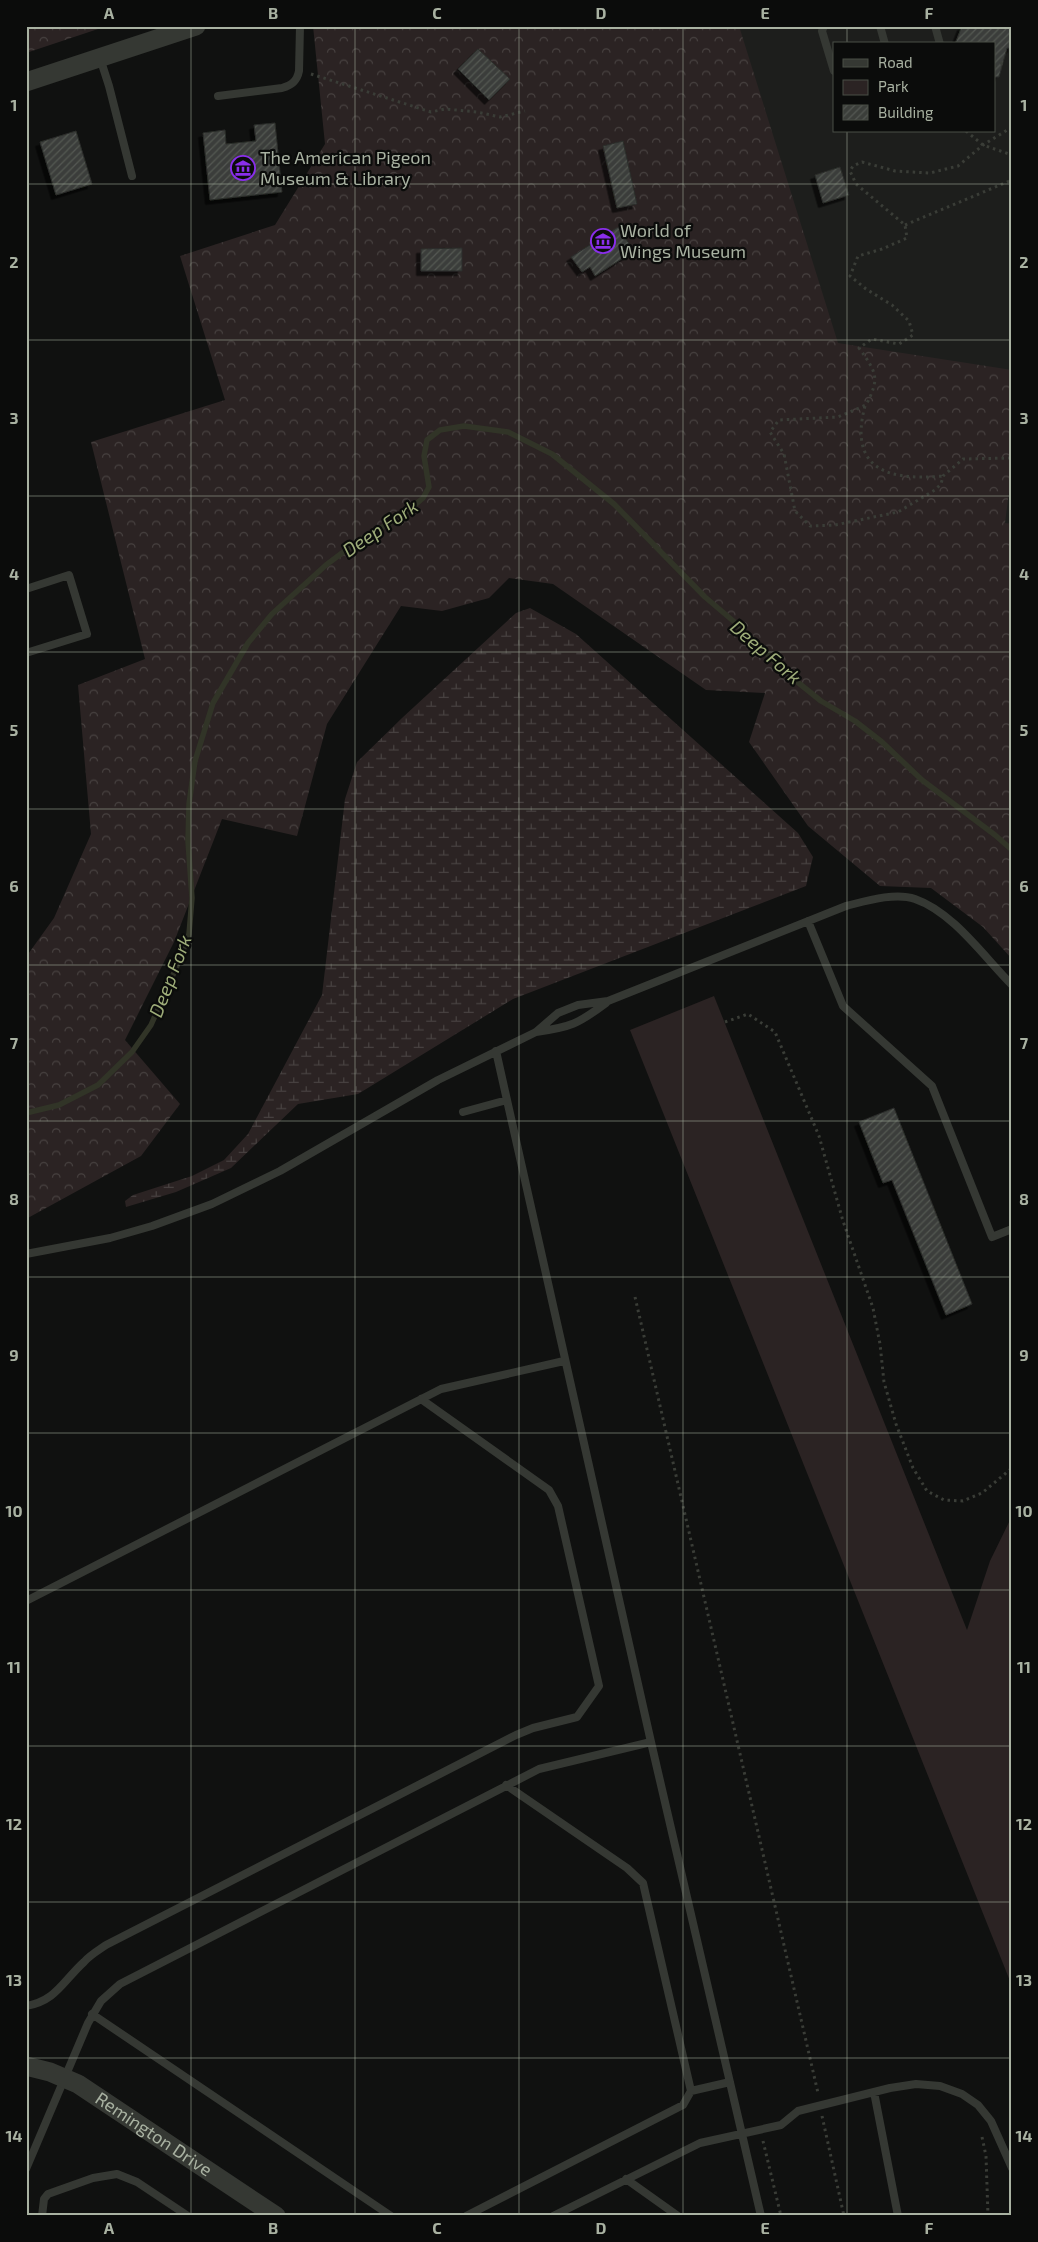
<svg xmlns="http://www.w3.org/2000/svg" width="1038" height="2242" font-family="'Exo 2',sans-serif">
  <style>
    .built { fill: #1d1e1c; fill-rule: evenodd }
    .green { fill: #2b2323 }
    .forest { fill: url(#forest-crowns) }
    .wetland { fill: url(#wetland-marsh) }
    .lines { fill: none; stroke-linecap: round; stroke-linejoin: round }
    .stream { stroke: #313427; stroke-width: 5.5 }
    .building { fill: url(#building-hatch); stroke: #2b2d2a; filter: url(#shadow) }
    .path { stroke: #3a3d37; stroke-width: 3; stroke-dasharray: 2.5 4; stroke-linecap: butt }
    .service { stroke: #353833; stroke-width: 8 }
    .tertiary { stroke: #353833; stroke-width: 19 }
    .grid { fill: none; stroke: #a9b2a2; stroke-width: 1; stroke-opacity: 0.55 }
    .labels { text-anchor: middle; stroke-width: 4.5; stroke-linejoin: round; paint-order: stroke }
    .poi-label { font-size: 18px; fill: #a9b2a2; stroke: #0b0c0b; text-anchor: start }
    .street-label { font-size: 18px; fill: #a9b2a2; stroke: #0b0c0b }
    .water-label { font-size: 19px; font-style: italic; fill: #9ead79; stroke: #0b0c0b }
    .neatline { fill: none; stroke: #a9b2a2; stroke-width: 2 }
    .grid-label { font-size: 16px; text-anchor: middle; font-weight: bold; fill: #a9b2a2 }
  </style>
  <defs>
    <pattern id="forest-crowns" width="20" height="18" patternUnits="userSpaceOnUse" patternTransform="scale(1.25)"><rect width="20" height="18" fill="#2b2323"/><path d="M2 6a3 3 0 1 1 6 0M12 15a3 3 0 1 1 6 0" fill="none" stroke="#474140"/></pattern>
    <pattern id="wetland-marsh" width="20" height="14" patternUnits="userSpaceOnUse" patternTransform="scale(1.25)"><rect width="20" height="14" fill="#2b2323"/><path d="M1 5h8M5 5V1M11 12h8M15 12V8" fill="none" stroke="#474140"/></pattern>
    <pattern id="building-hatch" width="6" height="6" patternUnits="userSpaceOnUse" patternTransform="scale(1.25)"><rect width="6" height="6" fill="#3b3e3a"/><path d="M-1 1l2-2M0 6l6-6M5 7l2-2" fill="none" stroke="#545853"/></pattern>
    <filter id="shadow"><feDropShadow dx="-4.5" dy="4.5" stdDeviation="0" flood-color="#0009"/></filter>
  </defs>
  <rect width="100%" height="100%" fill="#101110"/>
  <!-- built -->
  <path class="built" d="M667 26H1012V720ZM834 44H994V131H834Z"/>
  <!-- green -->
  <path class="green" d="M714 996 967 1630 990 1561 1012 1516V1986L630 1030Z"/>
  <!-- forest -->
  <path class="forest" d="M26 26H107L26 53Z
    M313 26H739L838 343 1012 370V468L1005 523 1012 524V959L983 927 931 888 880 886 808 826 749 742 765 693 706 690 553 584 509 578 489 598 442 611 401 606 327 724 297 836 222 819 174 942 125 1040 180 1104 141 1156 26 1219V957L54 918 91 834 78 685 145 659 91 442 225 400 180 256 275 225 325 144Z"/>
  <!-- wetland -->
  <path class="wetland" d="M530 608 576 634 798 833 813 857 806 886 513 999 358 1094 298 1104 231 1168 176 1192 126 1207 125 1201 133 1195 192 1176 224 1160 248 1134 322 995 345 799 357 762 402 718 516 613Z"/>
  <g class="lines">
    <!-- stream -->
    <path class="stream" d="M26 1113 59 1105 98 1085 132 1052 151 1025 180 959 189 934 192 898 188 841 189 804 195 761 213 703 248 643 272 614 326 565 358 541 402 516 423 498 429 487 424 456 427 440 440 430 464 426 508 432 552 454 614 504 705 597 738 625 785 672 821 701 855 721 882 742 922 780 995 835 1012 850"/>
  </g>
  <!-- building -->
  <path class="building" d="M962 26H1012V48H1007L999 77H994V44H955Z
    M478 49 510 79 489 100 458 69Z
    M275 123 282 192 210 200 203 133 225 130 226 144 256 141 254 125Z
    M76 131 92 184 56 195 40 142Z
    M623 141 637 204 617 208 603 146Z
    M840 167 849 195 823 203 815 175Z
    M618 227 634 251 595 276 590 267 582 272 571 257Z
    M462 248V271H421V249Z
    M894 1108 972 1304 946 1315 892 1180 883 1183 859 1122Z"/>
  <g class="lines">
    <!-- path -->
    <path class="path" d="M994 66 1006 62
      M311 74 431 112 445 109 477 112 500 117 525 111
      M1012 127 983 145 958 166 930 173 895 171 862 162 853 166 850 171 856 184 905 225 907 238 882 249 858 256 850 276 866 289 892 305 909 321 913 335 899 344 872 339 859 348C877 373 880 378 866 405L838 417 779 420 770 432 784 454 795 511 810 526 835 525 898 512 935 490 941 484 943 476 963 459 1012 458
      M966 131 983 145 1012 155
      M905 225 1012 180
      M865 406C848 470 889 481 943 476
      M725 1022 748 1014 775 1032 819 1136 843 1221 873 1308 880 1344 884 1382 896 1424 913 1468 927 1491 944 1500 963 1501 982 1493 1012 1468
      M635 1297 818 2093
      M822 2116 844 2216
      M982 2137 986 2156 988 2216
      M763 2141 781 2216"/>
    <!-- service -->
    <path class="service" d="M824 26 822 31 834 71
      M880 26 885 44
      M935 26 940 44
      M100 58 109 86 132 176
      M218 96 282 88C292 85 297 81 299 71L300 26
      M26 589 69 575 87 634 26 653
      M808 921 843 1006 932 1086 992 1237 1012 1229
      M536 1032C571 1027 578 1024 606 1003
      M496 1051 651 1742 761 2216
      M463 1112 507 1100
      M26 1254 110 1238 152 1226 212 1204 280 1171 438 1080 536 1032 558 1013 578 1005 608 1001 846 906C866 901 895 892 915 899 953 912 984 957 1012 985
      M26 1601 441 1389 564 1361
      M26 2006C56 2001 63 1981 84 1962 90 1955 99 1950 106 1945L516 1735 533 1728 577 1717 599 1686 558 1506 549 1490 421 1399
      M92 2014 391 2216
      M691 2091 730 2082
      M874 2092 898 2216
      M26 2169 88 2023 101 2001 120 1984 539 1769 651 1742
      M626 2179 678 2216
      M42 2216 44 2199 48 2194 93 2178 117 2174 137 2182 188 2216
      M466 2216 683 2105 691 2091 643 1883 627 1868 506 1785
      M553 2216 700 2143 781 2125 798 2111 890 2088 916 2084 940 2086 962 2094 978 2105 991 2121 1012 2168"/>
    <!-- tertiary -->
    <g class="tertiary">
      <path d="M26 82 196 26"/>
      <path id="s1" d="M26 2066 50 2072 78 2084 276 2216"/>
    </g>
  </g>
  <!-- grid -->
  <path class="grid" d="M191 26V2216M355 26V2216M519 26V2216M683 26V2216M847 26V44M847 131V2216M26 184H1012M26 340H1012M26 496H1012M26 652H1012M26 809H1012M26 965H1012M26 1121H1012M26 1277H1012M26 1433H1012M26 1590H1012M26 1746H1012M26 1902H1012M26 2058H1012"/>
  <!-- icons -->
  <defs>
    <symbol id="museum-ring" viewBox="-11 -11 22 22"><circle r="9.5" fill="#0b0c0b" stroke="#8a2eec" stroke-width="1.5"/><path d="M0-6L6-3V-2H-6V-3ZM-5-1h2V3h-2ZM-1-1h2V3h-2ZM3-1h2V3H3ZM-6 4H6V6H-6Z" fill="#8a2eec"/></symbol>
  </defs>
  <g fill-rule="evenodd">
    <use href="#museum-ring" x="229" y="154" width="28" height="28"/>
    <use href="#museum-ring" x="589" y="227" width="28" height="28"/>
  </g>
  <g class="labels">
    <!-- poi labels -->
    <g class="poi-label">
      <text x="260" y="164">The American Pigeon<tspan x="260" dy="21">Museum &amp; Library</tspan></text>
      <text x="620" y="237">World of<tspan x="620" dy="21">Wings Museum</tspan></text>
    </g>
    <!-- street labels -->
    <g class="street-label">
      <text dy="6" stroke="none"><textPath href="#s1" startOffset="146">Remington Drive</textPath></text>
    </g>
    <!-- water labels -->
    <g class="water-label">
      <text transform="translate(380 528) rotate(-34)" y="7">Deep Fork</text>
      <text transform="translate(766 652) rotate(41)" y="7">Deep Fork</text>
      <text transform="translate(170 976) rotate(-69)" y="7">Deep Fork</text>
    </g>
  </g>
  <!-- border -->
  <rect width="1038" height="2242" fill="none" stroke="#0b0c0b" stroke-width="55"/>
  <!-- legend -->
  <rect x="833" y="42" width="162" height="90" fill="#0b0c0b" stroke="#4a4e47"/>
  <rect x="843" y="59" width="25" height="8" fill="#353833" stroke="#4a4e47"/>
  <text x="878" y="68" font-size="15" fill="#a9b2a2">Road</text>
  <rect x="843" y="80" width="25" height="15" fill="#2b2323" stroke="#4a4e47"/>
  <text x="878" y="92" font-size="15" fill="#a9b2a2">Park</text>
  <rect x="843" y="105" width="25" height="15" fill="url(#building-hatch)" stroke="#4a4e47"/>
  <text x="878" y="118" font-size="15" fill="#a9b2a2">Building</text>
  <rect x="28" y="28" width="982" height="2186" class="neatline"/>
  <g class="grid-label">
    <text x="109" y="19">A</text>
    <text x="273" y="19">B</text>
    <text x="437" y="19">C</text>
    <text x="601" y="19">D</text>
    <text x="765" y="19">E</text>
    <text x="929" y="19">F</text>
    <text x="14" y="111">1</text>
    <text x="1024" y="111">1</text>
    <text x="14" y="268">2</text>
    <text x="1024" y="268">2</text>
    <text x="14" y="424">3</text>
    <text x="1024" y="424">3</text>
    <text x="14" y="580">4</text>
    <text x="1024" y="580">4</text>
    <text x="14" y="736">5</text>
    <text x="1024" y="736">5</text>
    <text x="14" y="892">6</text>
    <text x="1024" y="892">6</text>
    <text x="14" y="1049">7</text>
    <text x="1024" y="1049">7</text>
    <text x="14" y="1205">8</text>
    <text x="1024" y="1205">8</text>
    <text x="14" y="1361">9</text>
    <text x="1024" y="1361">9</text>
    <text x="14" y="1517">10</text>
    <text x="1024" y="1517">10</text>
    <text x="14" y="1673">11</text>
    <text x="1024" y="1673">11</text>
    <text x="14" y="1830">12</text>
    <text x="1024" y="1830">12</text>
    <text x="14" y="1986">13</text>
    <text x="1024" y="1986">13</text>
    <text x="14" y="2142">14</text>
    <text x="1024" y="2142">14</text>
    <text x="109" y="2234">A</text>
    <text x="273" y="2234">B</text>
    <text x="437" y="2234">C</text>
    <text x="601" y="2234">D</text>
    <text x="765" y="2234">E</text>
    <text x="929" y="2234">F</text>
  </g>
</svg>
